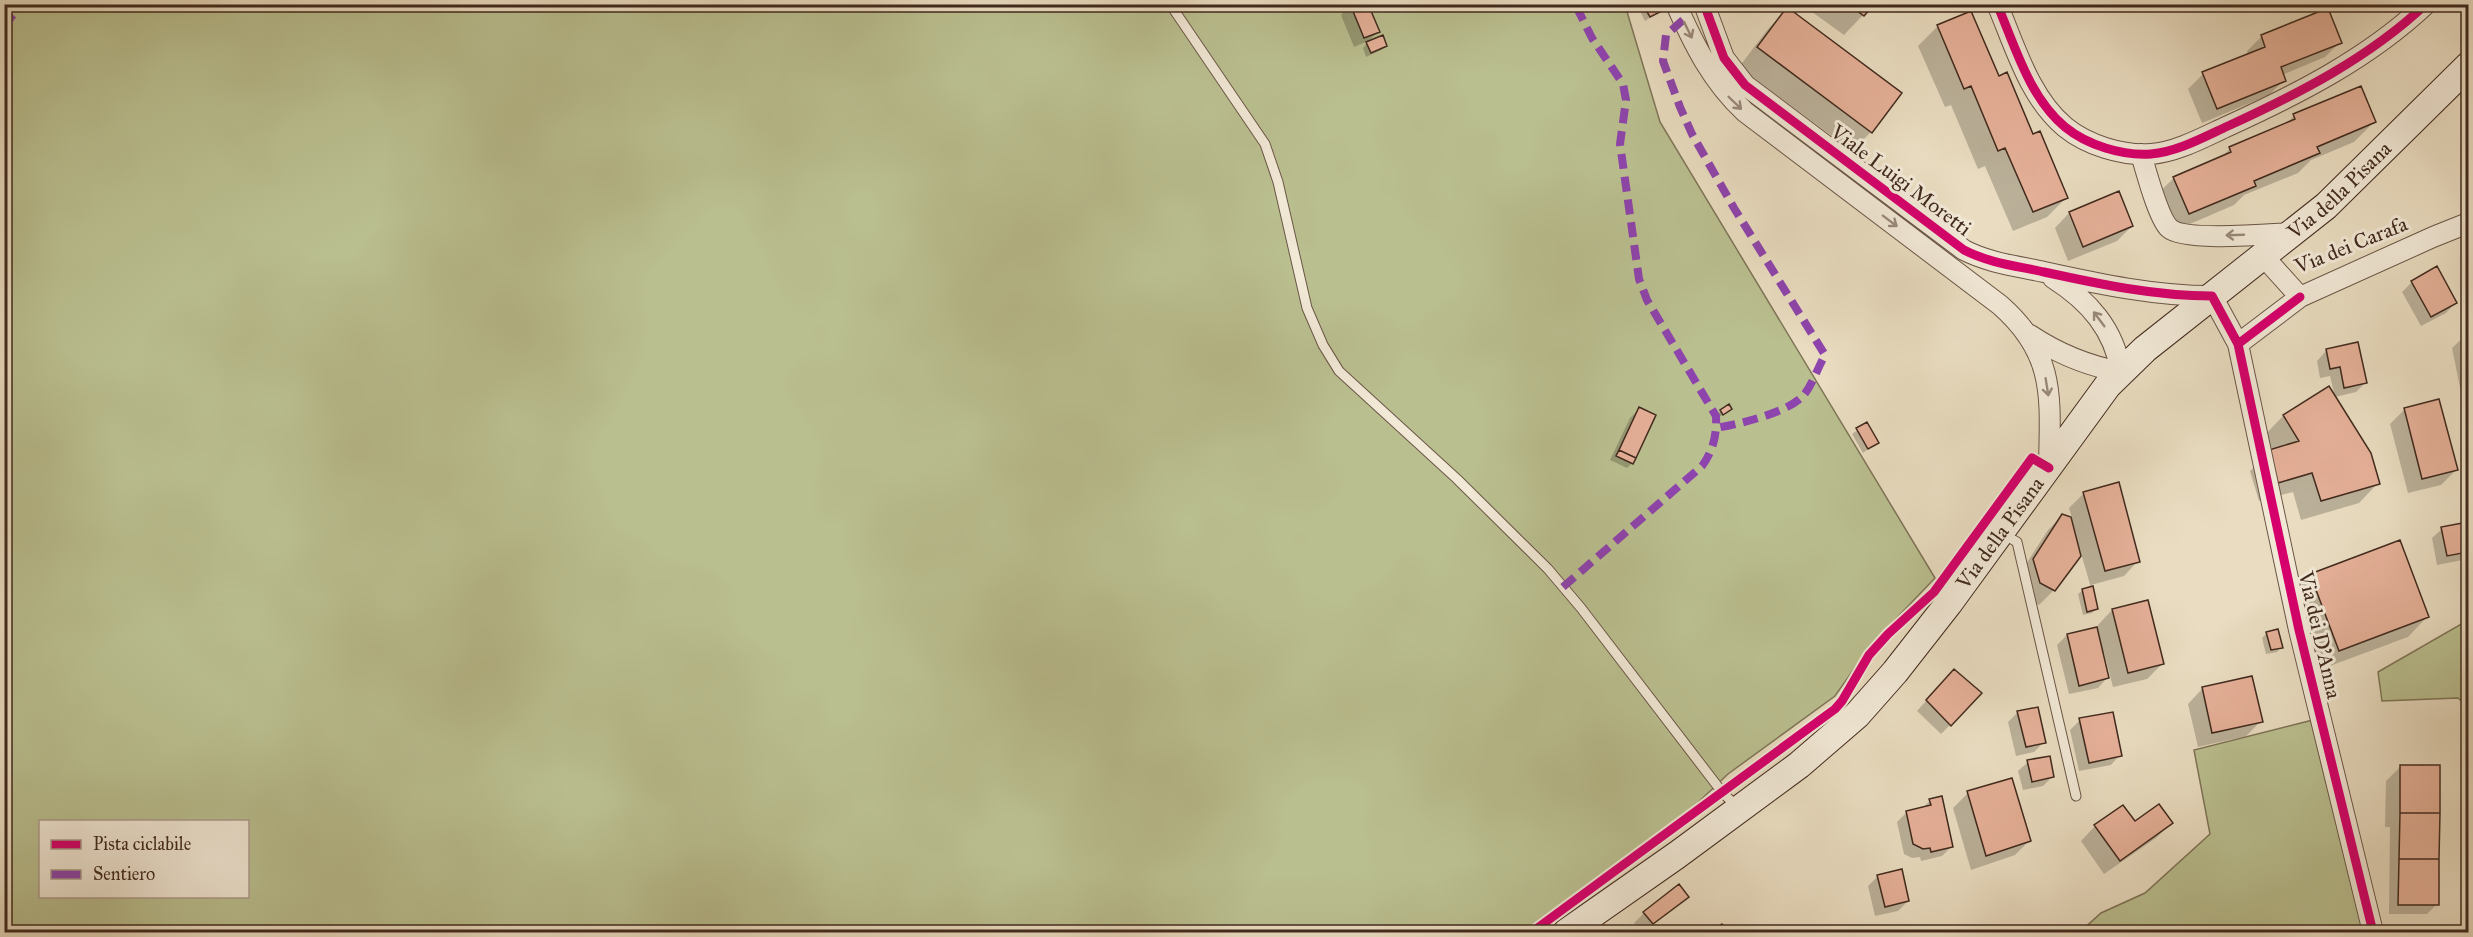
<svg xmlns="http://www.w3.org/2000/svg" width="2473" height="937" font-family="'IM FELL Great Primer',serif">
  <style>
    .green { fill: #babf90; stroke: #7e7457; stroke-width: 1.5; fill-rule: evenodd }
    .shadow { fill: #0003 }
    .building { fill: #e5b098; stroke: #412a1e; stroke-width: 1.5 }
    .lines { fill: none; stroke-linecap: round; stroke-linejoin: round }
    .service-casing { stroke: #6b5646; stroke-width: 11 }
    .minor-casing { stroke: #6b5646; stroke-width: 22 }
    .secondary-casing { stroke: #412a1e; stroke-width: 29 }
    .service { stroke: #f1e8d6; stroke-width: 9 }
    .minor { stroke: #f1e8d6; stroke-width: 20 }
    .secondary { stroke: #f1e8d6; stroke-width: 27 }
    .quiet { stroke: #8e44ad; stroke-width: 8; stroke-dasharray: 15 8; stroke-linecap: butt }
    .cycleway-casing { stroke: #f1e8d6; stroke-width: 13 }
    .cycleway { stroke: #d6006c; stroke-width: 9 }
    .oneway { stroke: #99897a }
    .labels { text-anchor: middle; stroke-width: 6; stroke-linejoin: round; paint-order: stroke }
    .street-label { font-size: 21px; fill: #412a1e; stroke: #f1e8d6 }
  </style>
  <rect width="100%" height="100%" fill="#e9dcc0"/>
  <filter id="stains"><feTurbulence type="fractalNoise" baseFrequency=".00333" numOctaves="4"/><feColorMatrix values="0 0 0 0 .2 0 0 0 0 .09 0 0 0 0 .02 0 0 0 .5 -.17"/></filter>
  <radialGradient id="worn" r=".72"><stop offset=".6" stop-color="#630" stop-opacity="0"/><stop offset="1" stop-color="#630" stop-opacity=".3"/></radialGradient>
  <!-- green -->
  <path class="green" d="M5 5H1625L1660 122 1935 578 1871 645 1835 696 1728 774 1687 813 1522 932H5ZM40 822H248V896H40Z
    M2468 617V707L2458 698 2382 701 2378 672 2465 622Z
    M2313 720 2364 932H2259L2228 928 2221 932H2080L2101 913 2145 893 2210 834 2194 750Z"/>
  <!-- shadow -->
  <path class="shadow" d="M1647 4H1659L1662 10 1645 21 1640 11Z
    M1801 4H1868L1863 15 1844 35Z
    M1350 5 1378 32 1368 41 1354 47 1341 15Z
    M1787 9 1871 132 1852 151 1739 67 1768 29Z
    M1938 26 1998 78 2033 136 2067 197 2047 217 2013 231 1985 166 1978 169 1951 105 1945 107 1918 46Z
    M2262 36 2340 42 2325 57 2282 75 2284 80 2269 95 2202 123 2188 89 2203 74 2248 55 2247 51Z
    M1367 43 1386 46 1381 50 1366 57 1363 48Z
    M2294 116 2374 122 2354 142 2311 160 2298 173 2244 195 2234 205 2169 233 2154 197 2174 178 2220 158 2230 149 2285 125Z
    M2118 193 2132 226 2117 241 2068 261 2055 228 2069 213Z
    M2412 282 2455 303 2446 313 2421 326 2402 292Z
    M2468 333V401L2463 402 2452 348Z
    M2326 351 2366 382 2356 392 2335 397 2330 376 2320 378 2317 361Z
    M2329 388 2378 483 2359 503 2301 520 2293 492 2259 501 2250 471 2273 450 2264 436 2283 416Z
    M1639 409 1632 463 1627 468 1610 460 1630 418Z
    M1730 409 1718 418 1716 416 1721 411Z
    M2405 409 2456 470 2441 485 2408 493 2390 424Z
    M1866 424 1877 442 1863 453 1852 434Z
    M2084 493 2138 561 2124 576 2091 585 2097 608 2092 613 2083 615 2078 594 2083 590 2091 588 2081 553 2054 590 2039 605 2026 598 2019 575 2048 530 2063 515 2072 518 2069 508Z
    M2468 523V559L2437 565 2432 538 2442 529Z
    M2311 575 2427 617 2408 637 2319 670 2291 595Z
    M2112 610 2162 664 2147 679 2113 687 2104 653H2102L2107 678 2098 688 2069 694 2057 645 2067 635 2098 628V625Z
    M2267 633 2281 647 2277 652 2266 654 2262 638Z
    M1944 681 1950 725 1941 734 1917 711Z
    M2202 689 2261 721 2246 736 2198 747 2188 704Z
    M2018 712 2044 742 2034 752 2016 756 2008 722Z
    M2080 720 2120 755 2111 765 2079 771 2070 730Z
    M2028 762 2052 777 2043 786 2023 790 2018 771Z
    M2401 766 2437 904 2427 914H2389L2390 827H2385L2386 781Z
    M1968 793 2030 840 2015 855 1971 870 1953 808Z
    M1930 801 1952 846 1942 856 1921 861 1920 857 1912 858 1904 854 1897 822 1907 812 1921 809Z
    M2135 823H2171L2156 838 2104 874 2081 841 2095 826Z
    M1878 876 1908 901 1898 911 1875 916 1868 886Z
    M1687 897 1643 932 1634 923 1644 913Z"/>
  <!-- building -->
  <path class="building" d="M1350 4H1368L1380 32 1364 38Z
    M1661 4 1664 10 1650 17 1643 5Z
    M1848 4H1870L1871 8 1864 16Z
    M1787 7 1902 93 1872 133 1757 47Z
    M2328 8 2342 43 2281 67 2286 81 2217 109 2202 72 2265 47 2261 35Z
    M1971 11 1999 76 2007 72 2033 134 2040 131 2068 198 2033 212 2005 148 1998 151 1971 86 1964 89 1937 25Z
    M1383 35 1387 46 1371 53 1366 42Z
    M2361 86 2376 122 2317 147 2320 153 2254 181 2256 186 2189 214 2173 177 2231 152 2229 147 2295 119 2293 114Z
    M2119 191 2133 226 2083 247 2069 212Z
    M2437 266 2457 303 2431 317 2411 281Z
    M2358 342 2367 383 2344 388 2340 367 2330 369 2326 349Z
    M2329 386 2371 453 2380 484 2321 501 2312 473 2278 483 2269 450 2299 441 2283 415Z
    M2439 399 2458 470 2422 479 2404 408Z
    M1729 404 1732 409 1723 415 1720 410Z
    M1639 407 1656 415 1636 458 1619 450Z
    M1867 422 1879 443 1868 449 1856 428Z
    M1619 450 1636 458 1633 464 1616 456Z
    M2119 482 2140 562 2105 571 2083 492Z
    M2062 514 2071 517 2081 556 2055 591 2040 583 2033 559Z
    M2468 522V552L2447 556 2441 527Z
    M2400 540 2429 617 2339 651 2310 574Z
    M2093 586 2098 609 2087 612 2082 589Z
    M2148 600 2164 664 2128 673 2112 609Z
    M2097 627 2109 678 2079 686 2067 634Z
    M2278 629 2283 648 2271 650 2266 632Z
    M1954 669 1982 693 1951 726 1926 700Z
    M2252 676 2263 722 2212 733 2202 687Z
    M2038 707 2046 743 2026 747 2017 711Z
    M2113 712 2122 756 2089 763 2079 718Z
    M2050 756 2054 777 2032 782 2027 760Z
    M2400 765H2440V813H2400Z
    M2012 778 2031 841 1986 856 1967 791Z
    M1942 796 1953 847 1931 852 1930 848 1923 849 1913 844 1906 811 1931 805 1929 799Z
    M2159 804 2173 823 2120 861 2094 825 2123 805 2135 821Z
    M2400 813H2440L2439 859H2399Z
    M2399 859H2439V905H2398Z
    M1902 869 1909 901 1885 907 1877 875Z
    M1679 884 1689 897 1653 924 1643 912Z
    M1722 924 1729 932H1710Z"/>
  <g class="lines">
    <defs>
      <path id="service" d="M1170 4 1265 144 1278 182 1307 308 1323 345 1339 371 1457 479 1548 569 1581 608 1722 792 1738 808
        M2003 534 2017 542 2076 796"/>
      <path id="minor" d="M1676 4C1694 45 1712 81 1745 112L2000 305C2057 355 2050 399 2049 468
        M1704 4 1724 58 1745 85 1964 250C1989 263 2017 266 2044 272 2099 284 2155 296 2212 296L2238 344 2300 297
        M1997 4C2015 46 2029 97 2065 127 2087 145 2122 156 2151 154 2177 152 2204 137 2228 126 2298 94 2369 58 2426 4
        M2141 154C2146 171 2158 217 2169 228 2184 242 2270 234 2293 233
        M2264 257 2300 297 2433 237 2468 223
        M2030 335C2057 353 2088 366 2121 372 2114 329 2089 301 2053 278
        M2238 344 2299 630 2373 932"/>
      <g id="secondary">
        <path id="s1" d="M1567 932 1677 855 1799 765 1857 715 1895 672 1949 603 2108 385 2145 349 2326 206 2468 66"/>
      </g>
    </defs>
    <!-- service casing -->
    <use href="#service" class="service-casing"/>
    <!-- minor casing -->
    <use href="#minor" class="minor-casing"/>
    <!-- secondary casing -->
    <use href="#secondary" class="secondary-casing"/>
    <!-- service -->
    <use href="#service" class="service"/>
    <!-- minor -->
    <use href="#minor" class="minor"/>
    <!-- secondary -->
    <use href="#secondary" class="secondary"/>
    <!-- quiet -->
    <path class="quiet" d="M1683 20 1666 35 1663 61 1680 107 1692 134 1734 208 1825 355C1818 367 1812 386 1803 396 1787 413 1739 424 1716 428
      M4 27 21 4
      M1563 587 1702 466C1713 451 1717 435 1716 416L1647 300 1639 279 1620 144 1626 100 1623 84 1592 38 1575 4"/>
    <defs>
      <path id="cycleway" d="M1704 4 1724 58 1745 85 1964 250C1989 263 2017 266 2044 272 2099 284 2155 296 2212 296L2238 344 2300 297
        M1997 4C2015 46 2029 97 2065 127 2087 145 2122 156 2151 154 2177 152 2204 137 2228 126 2298 94 2369 58 2426 4
        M2238 344 2299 630 2373 932
        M1532 932 1835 709 1842 701 1869 655 1888 634 1934 592 2032 458 2049 468"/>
    </defs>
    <!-- cycleway casing -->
    <use href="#cycleway" class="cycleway-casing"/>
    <!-- cycleway -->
    <use href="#cycleway" class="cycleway"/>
  </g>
  <!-- one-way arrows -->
  <defs><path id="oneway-shaft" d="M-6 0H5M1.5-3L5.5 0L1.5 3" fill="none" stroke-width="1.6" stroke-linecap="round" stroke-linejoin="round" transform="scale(1.5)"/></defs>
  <g class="oneway">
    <use href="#oneway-shaft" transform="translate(1688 30) rotate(64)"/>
    <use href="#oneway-shaft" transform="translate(1735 103) rotate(44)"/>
    <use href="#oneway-shaft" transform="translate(1890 221) rotate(37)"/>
    <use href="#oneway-shaft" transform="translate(2235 235) rotate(178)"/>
    <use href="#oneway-shaft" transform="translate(2099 319) rotate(-127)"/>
    <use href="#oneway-shaft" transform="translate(2047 387) rotate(81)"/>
  </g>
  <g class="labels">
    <!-- street labels -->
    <g class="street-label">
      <text transform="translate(1901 180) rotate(37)" y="7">Viale Luigi Moretti</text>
      <text dy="7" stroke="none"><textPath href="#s1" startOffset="1080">Via della Pisana</textPath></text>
      <text transform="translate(2351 245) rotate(-22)" y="7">Via dei Carafa</text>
      <text dy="7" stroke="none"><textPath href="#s1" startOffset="594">Via della Pisana</textPath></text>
      <text transform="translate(2320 635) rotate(77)" y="7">Via dei D’Anna</text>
    </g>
  </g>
  <!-- margin -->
  <rect width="2473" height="937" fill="none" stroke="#e9dcc0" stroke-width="24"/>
  <rect x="6" y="6" width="2461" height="925" fill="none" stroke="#412a1e" stroke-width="3"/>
  <rect x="12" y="12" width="2449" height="913" fill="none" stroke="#412a1e" stroke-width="1.5"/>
  <!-- legend -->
  <rect x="39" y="820" width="210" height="78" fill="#f1e8d6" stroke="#ab9c8c" stroke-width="1.5"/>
  <rect x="51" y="840" width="30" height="9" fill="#d6006c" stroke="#ab9c8c" stroke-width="1.5"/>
  <text x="93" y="850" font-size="18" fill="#412a1e">Pista ciclabile</text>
  <rect x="51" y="870" width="30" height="9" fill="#8e44ad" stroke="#ab9c8c" stroke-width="1.5"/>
  <text x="93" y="880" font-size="18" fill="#412a1e">Sentiero</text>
  <rect width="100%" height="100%" filter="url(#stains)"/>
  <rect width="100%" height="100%" fill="url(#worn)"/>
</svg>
